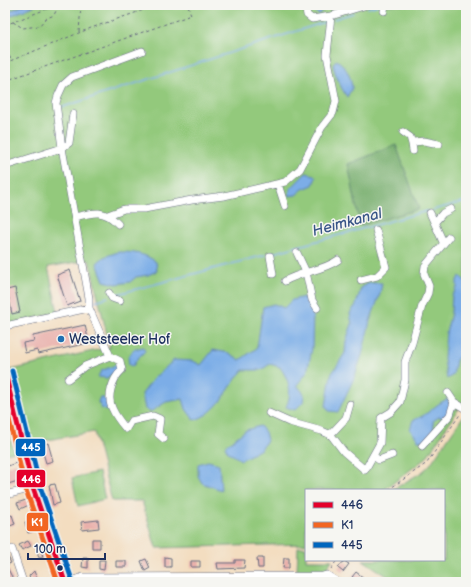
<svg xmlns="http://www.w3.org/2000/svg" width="471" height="587" font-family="'Balsamiq Sans',sans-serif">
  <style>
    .green { fill: #93c97c; stroke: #577c6d }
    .forest { fill: #76ad6c; stroke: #486e65 }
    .water { fill: #7cade7; stroke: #4c6ea2 }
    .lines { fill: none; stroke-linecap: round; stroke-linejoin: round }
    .stream { stroke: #7cade7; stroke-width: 1.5 }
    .building { fill: #e9b0ab }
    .minor-casing { stroke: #676c80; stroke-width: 8 }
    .path { stroke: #676c80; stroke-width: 1; stroke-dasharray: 3 3; stroke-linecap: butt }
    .minor { stroke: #fff; stroke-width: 7 }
    .bus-1-casing { stroke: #f6f6f2; stroke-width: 8 }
    .bus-2-casing { stroke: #f6f6f2; stroke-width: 8 }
    .bus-3-casing { stroke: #f6f6f2; stroke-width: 8 }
    .bus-1 { stroke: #e4002b; stroke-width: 5 }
    .bus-2 { stroke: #f26522; stroke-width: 5 }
    .bus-3 { stroke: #0065bd; stroke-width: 5 }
    .poi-dot { fill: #1f6fb2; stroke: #f6f6f2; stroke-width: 1.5 }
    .bus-dot { fill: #1b2f5e; stroke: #f6f6f2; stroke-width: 1.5 }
    .labels { text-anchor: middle; stroke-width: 3; stroke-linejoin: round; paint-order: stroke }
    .poi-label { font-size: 14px; fill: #1b2f5e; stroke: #f6f6f2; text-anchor: start }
    .water-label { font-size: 15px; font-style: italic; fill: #385587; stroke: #f6f6f2 }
    .line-badge { stroke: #f6f6f2; stroke-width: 1.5 }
    .badge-label { font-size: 11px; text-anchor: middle; font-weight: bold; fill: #fff }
  </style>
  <rect width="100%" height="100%" fill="#f6f6f2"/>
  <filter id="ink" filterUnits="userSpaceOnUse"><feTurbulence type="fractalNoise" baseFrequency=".025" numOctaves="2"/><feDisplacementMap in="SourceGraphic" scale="8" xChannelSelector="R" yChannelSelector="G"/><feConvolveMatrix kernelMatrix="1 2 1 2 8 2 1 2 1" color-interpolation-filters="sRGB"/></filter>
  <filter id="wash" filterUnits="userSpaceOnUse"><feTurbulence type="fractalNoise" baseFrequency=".012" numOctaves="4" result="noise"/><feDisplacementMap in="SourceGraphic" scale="16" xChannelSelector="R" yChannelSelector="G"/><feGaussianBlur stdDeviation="0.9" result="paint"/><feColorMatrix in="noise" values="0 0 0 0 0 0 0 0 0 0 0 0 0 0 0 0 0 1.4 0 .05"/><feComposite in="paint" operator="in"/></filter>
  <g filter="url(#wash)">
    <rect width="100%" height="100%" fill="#f3ddc0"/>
    <!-- green -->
    <path class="green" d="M5 5H25L5 13Z
      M36 5H466V398L426 458 384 490H306V544L156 548 142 501H112L94 432 29 443 11 370 110 347 89 260 48 267 58 312 5 326V18Z
      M466 412V582H396L363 560H444V490H392L422 472 429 466Z
      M5 421 14 452 5 454Z
      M99 472 105 499 78 506 72 478Z
      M298 547H306V560H332L324 572H297Z"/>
    <!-- forest -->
    <path class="forest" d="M396 145 419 209 360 226 348 164Z"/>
    <!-- water -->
    <path class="water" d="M25 5H36L5 18V13Z
      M316 5H327L319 15 312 9Z
      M336 60C346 65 351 77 352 88L347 97C340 86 336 77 333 65Z
      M306 173 314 175 316 177 313 185 303 189 296 195 288 196 291 188Z
      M118 252C132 252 145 253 156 262L157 271 148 275 136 277 130 282 116 284 104 281 97 263 104 257Z
      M460 276 466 282V349L456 360 453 375 447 379 444 359 446 333 451 313 452 296 457 288V280Z
      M369 283H382L380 294 370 321 362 355 354 378 338 412 329 411 326 406 331 375 345 353 346 341 352 324 350 313 356 305 361 288Z
      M304 297 313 313 312 349 307 372 297 385 304 394 303 402 295 410 286 407C293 392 289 380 280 367L270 364 261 370H243C228 387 218 414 194 420L186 409 183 399 166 402 150 412 145 409 142 394 154 378 174 360 193 361 201 365 213 350 229 353 240 360 257 348 263 307 274 304 284 308 292 300Z
      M143 347 145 351 137 359 133 366 129 365 128 356 135 349Z
      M118 364 122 366 107 378 98 377 101 371Z
      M100 397 108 400 110 407 108 411 102 409 98 402Z
      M448 399 452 411 445 418 439 417 433 421 434 430 427 441H419L410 429 413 420C430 415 434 404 448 399Z
      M260 426 265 432 267 440 261 449 241 460 228 452 225 446 246 430Z
      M208 461 219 464 221 490 202 483 198 476V464Z"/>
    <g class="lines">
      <!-- stream -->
      <path class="stream" d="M368 8 378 5
        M334 19 353 13
        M63 107 328 21
        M433 210 466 201
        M273 253 427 211
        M114 295 265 255
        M95 301 108 297"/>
    </g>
    <g id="blocks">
      <!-- building -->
      <path class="building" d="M70 270 80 301 67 306 57 275Z
        M15 288 20 312 12 314 7 290Z
        M85 325 89 343 38 354 37 350 25 353 23 343 34 341 33 336Z
        M48 443 53 461 46 463 41 446Z
        M16 463 21 480 5 485V467Z
        M55 484 60 503 53 505 49 485Z
        M26 500 29 505 20 509 17 503Z
        M12 515 15 524 10 526 6 517Z
        M31 520 34 531 28 533 25 522Z
        M98 520 99 528 82 530 81 522Z
        M92 539H100V548H92Z
        M28 541 31 546 22 550 19 545Z
        M40 546 43 557 39 558 36 547Z
        M8 557 11 563 6 565 14 581 5 582V559Z
        M165 557 171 558V567H165Z
        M83 558H88V568L82 567Z
        M257 558H263V568H258Z
        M284 558H289V568H283Z
        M146 559 150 568 145 571 141 561Z
        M99 560H105L104 570 99 569Z
        M235 560H245L244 568 218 569 217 563H235Z
        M116 561H126V567H116Z
        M191 561H200V567H191Z
        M344 561 349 564 343 572 338 568Z
        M34 571 38 582H31L29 576Z
        M356 572 364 578 361 582 352 577Z"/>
    </g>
  </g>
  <g filter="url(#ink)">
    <use href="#blocks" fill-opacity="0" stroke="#676c80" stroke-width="1"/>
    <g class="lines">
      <defs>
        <path id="minor" d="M305 5 307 15 312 19 331 16
          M384 11 385 5
          M73 114 69 143 62 148 56 103 58 96 63 85 72 77 142 51
          M403 132 410 137 412 144
          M413 151 412 144 414 142 424 141 439 144
          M5 166 62 148 89 298V308L5 326
          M278 184 285 206
          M430 213 443 242
          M108 215 124 209H144L192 200 224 196 285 182 300 169 322 127 333 113 336 101 327 55 331 16 367 5
          M75 217C94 212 104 209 118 224
          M435 222 443 213 451 209
          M297 253 306 272 312 300 317 308
          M270 256 273 274
          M361 280 377 276 386 267 376 230
          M285 281C302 271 323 271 338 260
          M109 293 112 298 120 301
          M89 308 110 356 120 361 122 370C112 379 106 398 113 410 116 417 121 423 126 429L131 421 153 416 160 419 158 434 164 439
          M5 373 33 488 65 582
          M68 379 85 366 110 356
          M454 402 464 408
          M269 413 289 422 322 431 331 435 344 452 365 470 380 443 381 418 391 412 400 402 405 380V362L412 343 422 306 428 293 429 286 424 274 425 266 449 237
          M5 414 15 411
          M330 435 346 418 350 404
          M422 446 450 415 454 402 448 393
          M373 456 379 460 392 455
          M5 495 33 488
          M12 549 23 582
          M69 582 83 577 323 576 327 575 338 582"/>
      </defs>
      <!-- minor casing -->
      <use href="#minor" class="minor-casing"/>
      <!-- path -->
      <path class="path" d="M13 22 23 28 39 26 45 19 54 15 59 5
        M5 25 57 5
        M79 32 81 5
        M5 45 11 60
        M5 63 91 28 158 5
        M5 81 191 15 188 5
        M5 355 8 368
        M388 490 427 463 461 413
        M43 537 53 567
        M331 569 337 560"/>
      <!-- minor -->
      <use href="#minor" class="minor"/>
      <defs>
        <path id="bus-1" d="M5 373 33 488 65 582"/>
        <path id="bus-2" d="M5 403 26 490 58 582"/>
        <path id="bus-3" d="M12 371 40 486 72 580"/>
      </defs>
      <!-- bus-1 casing -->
      <use href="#bus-1" class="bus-1-casing"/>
      <!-- bus-2 casing -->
      <use href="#bus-2" class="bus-2-casing"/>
      <!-- bus-3 casing -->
      <use href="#bus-3" class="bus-3-casing"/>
      <!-- bus-1 -->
      <use href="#bus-1" class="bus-1"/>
      <!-- bus-2 -->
      <use href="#bus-2" class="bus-2"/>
      <!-- bus-3 -->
      <use href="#bus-3" class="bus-3"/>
    </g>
  </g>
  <!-- markers -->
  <circle class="poi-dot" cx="61" cy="339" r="4"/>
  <circle class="bus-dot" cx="60" cy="568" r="3.5"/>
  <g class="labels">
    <!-- poi labels -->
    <g class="poi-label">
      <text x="69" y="344">Weststeeler Hof</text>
    </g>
    <!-- water labels -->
    <g class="water-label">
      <text transform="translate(347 222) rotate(-15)" y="5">Heimkanal</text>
    </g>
  </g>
  <g class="line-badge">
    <rect x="15" y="438" width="31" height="19" rx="4" fill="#0065bd"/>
    <rect x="16" y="469" width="30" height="19" rx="4" fill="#e4002b"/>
    <rect x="26" y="512" width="23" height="20" rx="4" fill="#f26522"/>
  </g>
  <g class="badge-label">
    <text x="31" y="451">445</text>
    <text x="31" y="483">446</text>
    <text x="37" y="526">K1</text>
  </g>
  <!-- margin -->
  <rect width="471" height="587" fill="none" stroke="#f6f6f2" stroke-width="20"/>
  <!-- legend -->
  <rect x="305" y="489" width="140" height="72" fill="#f6f6f2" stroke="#9ea6b7"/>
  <rect x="313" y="502" width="20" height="6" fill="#e4002b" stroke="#9ea6b7"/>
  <text x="341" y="509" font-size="12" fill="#1b2f5e">446</text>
  <rect x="313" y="522" width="20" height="6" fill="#f26522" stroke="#9ea6b7"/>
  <text x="341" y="529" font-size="12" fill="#1b2f5e">K1</text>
  <rect x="313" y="542" width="20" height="6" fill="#0065bd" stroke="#9ea6b7"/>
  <text x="341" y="549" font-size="12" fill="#1b2f5e">445</text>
  <!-- scale -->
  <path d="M28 553v6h77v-6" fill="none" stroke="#1b2f5e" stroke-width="2"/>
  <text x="34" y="553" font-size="12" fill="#1b2f5e" stroke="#f6f6f2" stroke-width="3" paint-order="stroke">100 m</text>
</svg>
